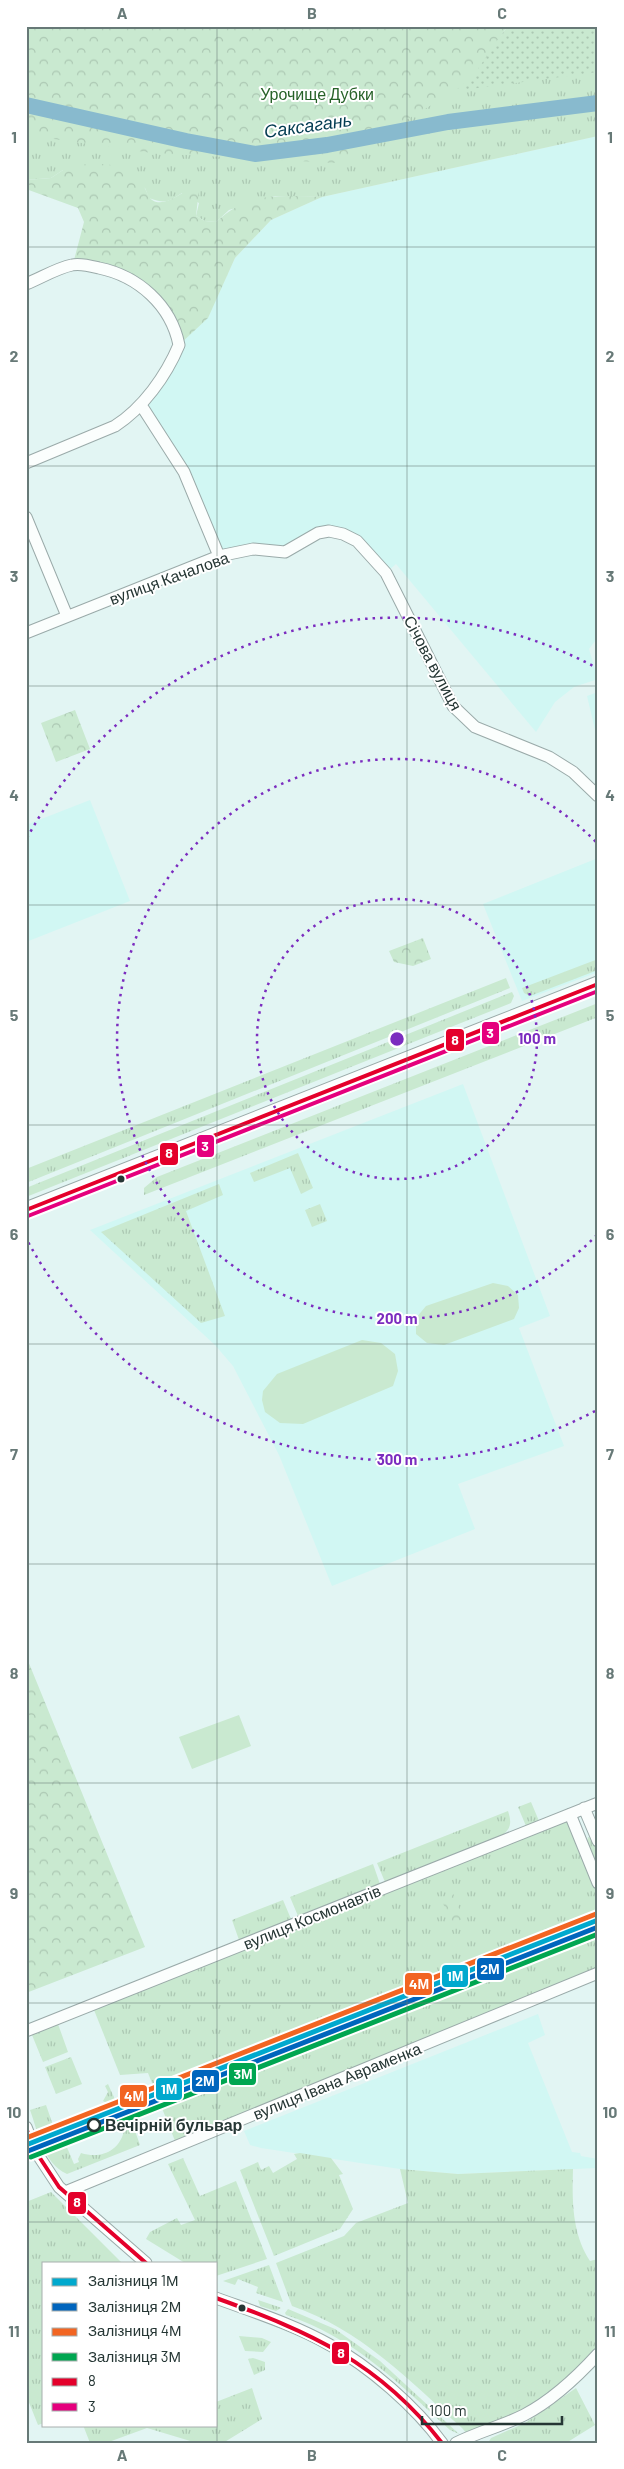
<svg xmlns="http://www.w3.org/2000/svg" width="624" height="2469" font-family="Barlow,sans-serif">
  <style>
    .built { fill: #d1f7f3 }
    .grass { fill: url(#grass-tufts) }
    .forest { fill: url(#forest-crowns) }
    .garden { fill: url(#garden-dots) }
    .pitch { fill: #c9e9d0 }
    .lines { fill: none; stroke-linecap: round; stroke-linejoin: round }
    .river { stroke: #88bace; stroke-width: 16 }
    .minor-casing { stroke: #9aaaa9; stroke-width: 13 }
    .major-casing { stroke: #9aaaa9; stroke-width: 17 }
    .minor { stroke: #fbfefd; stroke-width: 11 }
    .major { stroke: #fbfefd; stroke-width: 15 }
    .bus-1-casing { stroke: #fff; stroke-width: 8 }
    .bus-2-casing { stroke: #fff; stroke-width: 8 }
    .bus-1 { stroke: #e4002b; stroke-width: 4 }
    .bus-2 { stroke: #e5007d; stroke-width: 4 }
    .rail-1-casing { stroke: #fff; stroke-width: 9 }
    .rail-2-casing { stroke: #fff; stroke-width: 9 }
    .rail-3-casing { stroke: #fff; stroke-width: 9 }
    .rail-4-casing { stroke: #fff; stroke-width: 9 }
    .rail-1 { stroke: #00a9ce; stroke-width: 5 }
    .rail-2 { stroke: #0065bd; stroke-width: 5 }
    .rail-3 { stroke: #f26522; stroke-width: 5 }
    .rail-4 { stroke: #00a651; stroke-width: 5 }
    .grid { fill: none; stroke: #677977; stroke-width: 1; stroke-opacity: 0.55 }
    .ring { fill: none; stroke: #7b2cbf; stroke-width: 2.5; stroke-dasharray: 2.5 5 }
    .bus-dot { fill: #253634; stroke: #fff; stroke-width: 2 }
    .stop-dot { fill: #fff; stroke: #253634; stroke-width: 2.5 }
    .labels { text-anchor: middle; stroke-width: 4; stroke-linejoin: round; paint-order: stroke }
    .park-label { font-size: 16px; fill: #276228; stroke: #fff }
    .street-label { font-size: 16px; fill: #253634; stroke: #fff }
    .stop-label { font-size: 16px; font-weight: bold; fill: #253634; stroke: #fff; text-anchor: start }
    .water-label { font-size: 18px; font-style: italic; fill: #023b51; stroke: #fff }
    .centre { fill: #7b2cbf; stroke: #fff; stroke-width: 2.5 }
    .ring-label { font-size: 15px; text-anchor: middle; font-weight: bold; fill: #7b2cbf; stroke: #fff; stroke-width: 4; stroke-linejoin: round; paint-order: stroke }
    .line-badge { stroke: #fff; stroke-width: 2 }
    .badge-label { font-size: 14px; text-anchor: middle; font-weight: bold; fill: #fff }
    .neatline { fill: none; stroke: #677977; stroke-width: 2 }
    .grid-label { font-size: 16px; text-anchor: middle; font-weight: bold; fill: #677977 }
  </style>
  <defs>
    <pattern id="grass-tufts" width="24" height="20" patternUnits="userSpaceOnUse" patternTransform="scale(1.25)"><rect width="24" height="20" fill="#c9e9d0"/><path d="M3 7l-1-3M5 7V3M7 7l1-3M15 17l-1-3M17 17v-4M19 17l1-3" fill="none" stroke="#acc8b3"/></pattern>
    <pattern id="forest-crowns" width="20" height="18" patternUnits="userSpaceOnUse" patternTransform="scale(1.25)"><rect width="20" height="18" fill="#c9e9d0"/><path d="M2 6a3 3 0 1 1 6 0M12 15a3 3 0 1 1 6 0" fill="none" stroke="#acc8b3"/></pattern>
    <pattern id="garden-dots" width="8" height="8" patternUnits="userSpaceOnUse" patternTransform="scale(1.25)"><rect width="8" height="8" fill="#c9e9d0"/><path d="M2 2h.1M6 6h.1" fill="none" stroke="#acc8b3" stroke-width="1.8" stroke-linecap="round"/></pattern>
  </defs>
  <rect width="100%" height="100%" fill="#e2f5f3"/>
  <!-- built -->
  <path class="built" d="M598 136V637L589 649 598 679 574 687 555 702 536 732 396 564 386 573 369 552 329 531 285 552 219 556 199 504 141 405 179 345 208 317 235 258 271 220 322 197Z
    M598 692V742L587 696Z
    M90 800 130 901 26 942V825Z
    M598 858V972L522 1001 483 904Z
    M463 1084 550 1316 519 1328 564 1446 458 1484 475 1529 332 1586 279 1455 233 1366 215 1345 90 1230Z
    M538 2014 545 2035 528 2043 572 2152 580 2153 581 2156 598 2159V2168L458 2174 400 2169 261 2148 250 2145 244 2131Z"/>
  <!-- grass -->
  <path class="grass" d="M507 26 495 47 577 73 598 72V136L322 197 275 196 229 210 216 222 205 221 196 216 199 203 182 193C168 202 165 204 149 198L145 188 63 170 51 178 26 180V52Z
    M598 959V970L530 996 524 993 522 988Z
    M506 978 510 988 26 1183V1169Z
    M512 992 514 996 511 1003 26 1197V1188Z
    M598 1003V1017L144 1195V1188L157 1177Z
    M298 1153 313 1188 301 1194 290 1168 254 1182 250 1173Z
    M219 1184 223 1195 186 1211 225 1316 201 1323 101 1232Z
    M320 1204 327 1221 312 1227 305 1210Z
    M531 1802 539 1821 526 1826 518 1807Z
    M508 1811C512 1823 511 1829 501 1836L385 1882 377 1863Z
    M570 1814 598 1883V1973L177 2146 148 2073 120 2075 92 2005Z
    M588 1837 593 1839 598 1851V1868L587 1842Z
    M373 1864 380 1884 298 1916 290 1897Z
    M283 1900 291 1919 239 1940 232 1920Z
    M58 2024 68 2052 43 2062 32 2035Z
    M71 2057 82 2084 56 2094 45 2067Z
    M108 2084 126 2124 118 2127C119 2116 114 2106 103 2101L108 2092 105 2086Z
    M46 2105 53 2125 58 2126 74 2164 79 2162 78 2159 81 2153C100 2159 119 2152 124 2131L134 2128 140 2145 67 2174C43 2163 38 2132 30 2110Z
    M300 2153 331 2158 343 2174 339 2175 353 2209 340 2229 274 2256 240 2170 258 2162 261 2170 269 2166 273 2173 297 2159 294 2154Z
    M183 2158 200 2196 236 2181 267 2259 216 2276V2263H185L146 2239 150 2232 177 2218 181 2225 195 2220 168 2164Z
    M400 2169 458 2174 573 2169C572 2201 572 2234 590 2261L598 2259V2350L581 2369 524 2412 467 2434 462 2428C410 2381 360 2329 292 2306L276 2263 344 2236 356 2223 408 2203Z
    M51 2192 122 2263H44V2423L38 2425 26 2395V2202Z
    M269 2265 283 2302 256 2293 258 2287 238 2279 235 2285 223 2281Z
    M258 2300 279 2307 281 2308 276 2311 260 2306Z
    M288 2309 335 2329 380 2361 459 2434 450 2430C397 2382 355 2338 286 2315L285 2313Z
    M239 2336 262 2338 271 2342 263 2352 245 2351Z
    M253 2358 265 2362V2370L254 2375 248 2359Z
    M252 2388 262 2419 223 2443H197L147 2428 106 2443H90L83 2425H216V2402Z
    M576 2388 595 2425 566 2443H488L491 2438 525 2423Z"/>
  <!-- forest -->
  <path class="forest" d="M26 26H507L473 76 455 91 334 163 152 153 26 135Z
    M90 163C104 164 125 165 136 175 141 180 145 188 148 195 158 213 181 193 192 187L199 189 196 216 205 221 216 222C249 191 280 196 322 197L271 220 235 258 208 318 179 345 176 333 138 283 73 264 84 222 78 208 26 189V180L51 178 63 170Z
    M75 710 90 749 56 762 41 723Z
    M423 938 431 959 413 966 394 962 389 951Z
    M26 1656 145 1947 26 1993Z
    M453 1893 463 1919 451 1924 441 1898Z"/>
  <!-- garden -->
  <path class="garden" d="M598 26V72L455 91 473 76 507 27Z"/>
  <!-- pitch -->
  <path class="pitch" d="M493 1283 508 1286 518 1295 519 1308 514 1319 444 1345 427 1343 416 1334V1318L426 1306Z
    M362 1340 381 1343 395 1354 398 1371 393 1386 303 1424 280 1423 265 1412 262 1400 263 1391 277 1374Z
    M239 1715 251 1746 192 1769 179 1737Z"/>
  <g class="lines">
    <!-- river -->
    <path class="river" d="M26 105 186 141 255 154 327 145 448 122 598 103"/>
    <defs>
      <path id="minor" d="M26 284C41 278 57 268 72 265 80 263 91 266 99 268 138 276 171 305 179 345 166 376 143 408 115 426L26 463
        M141 405 184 472 219 556
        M26 517 67 616
        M26 633 219 556 253 549 285 552 318 533 329 531 343 534 357 541 386 573 453 706 475 727 549 757 573 772 598 796
        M584 1808 598 1841
        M570 1814 598 1883
        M26 2031 598 1803
        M26 2127 36 2152 59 2187 146 2263
        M65 2192 598 1973
        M216 2298C254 2312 295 2325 330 2345 369 2366 416 2407 442 2443
        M456 2443C478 2432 502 2426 524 2415 551 2401 577 2377 598 2354"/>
      <path id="major" d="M26 1210 598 984"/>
    </defs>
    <!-- minor casing -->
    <use href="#minor" class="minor-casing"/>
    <!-- major casing -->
    <use href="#major" class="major-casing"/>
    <!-- minor -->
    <use href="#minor" class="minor"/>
    <!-- major -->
    <use href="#major" class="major"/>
    <defs>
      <path id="bus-1" d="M26 1210 598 984
        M26 2128 36 2152 59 2187 146 2263
        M216 2298C310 2332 379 2362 442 2443"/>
      <path id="bus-2" d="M28 1216 598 991"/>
    </defs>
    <!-- bus-1 casing -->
    <use href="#bus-1" class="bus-1-casing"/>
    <!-- bus-2 casing -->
    <use href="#bus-2" class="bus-2-casing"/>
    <!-- bus-1 -->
    <use href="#bus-1" class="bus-1"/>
    <!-- bus-2 -->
    <use href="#bus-2" class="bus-2"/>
    <defs>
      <path id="rail-1" d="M26 2145 598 1920"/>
      <path id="rail-2" d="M28 2151 598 1927"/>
      <path id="rail-3" d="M26 2138 596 1914"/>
      <path id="rail-4" d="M31 2157 598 1934"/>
    </defs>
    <!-- rail-1 casing -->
    <use href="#rail-1" class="rail-1-casing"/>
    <!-- rail-2 casing -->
    <use href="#rail-2" class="rail-2-casing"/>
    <!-- rail-3 casing -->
    <use href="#rail-3" class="rail-3-casing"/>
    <!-- rail-4 casing -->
    <use href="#rail-4" class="rail-4-casing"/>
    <!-- rail-1 -->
    <use href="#rail-1" class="rail-1"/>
    <!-- rail-2 -->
    <use href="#rail-2" class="rail-2"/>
    <!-- rail-3 -->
    <use href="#rail-3" class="rail-3"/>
    <!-- rail-4 -->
    <use href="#rail-4" class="rail-4"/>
  </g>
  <!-- grid -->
  <path class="grid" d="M217 26V2443M407 26V2443M26 247H598M26 466H598M26 686H598M26 905H598M26 1125H598M26 1344H598M26 1564H598M26 1783H598M26 2003H598M26 2222H598"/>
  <!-- distance rings -->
  <g class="ring">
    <circle cx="397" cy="1039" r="140"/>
    <path d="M597 1235A280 280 0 1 1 597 843"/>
    <path d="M595 1411A421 421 0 0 1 27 1240M27 838A421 421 0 0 1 595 667"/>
  </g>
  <!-- markers -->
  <g class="bus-dot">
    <circle cx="121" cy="1179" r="4.5"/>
    <circle cx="242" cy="2308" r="4.5"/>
  </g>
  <circle class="stop-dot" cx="94" cy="2125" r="6"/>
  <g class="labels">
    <!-- park labels -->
    <g class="park-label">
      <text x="317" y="100">Урочище Дубки</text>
    </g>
    <!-- street labels -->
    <g class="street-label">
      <text transform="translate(169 578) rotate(-20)" y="6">вулиця Качалова</text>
      <text transform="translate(433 663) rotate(62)" y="6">Січова вулиця</text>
      <text transform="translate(312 1917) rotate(-22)" y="6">вулиця Космонавтів</text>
      <text transform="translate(337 2081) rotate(-22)" y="6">вулиця Івана Авраменка</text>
    </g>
    <!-- stop labels -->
    <g class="stop-label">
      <text x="105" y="2131">Вечірній бульвар</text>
    </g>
    <!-- water labels -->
    <g class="water-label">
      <text transform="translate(308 126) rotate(-8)" y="6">Саксагань</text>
    </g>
  </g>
  <circle cx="397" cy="1039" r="8" class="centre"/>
  <g class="ring-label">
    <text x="537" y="1044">100 m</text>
    <text x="397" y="1324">200 m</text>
    <text x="397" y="1465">300 m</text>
  </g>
  <g class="line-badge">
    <rect x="481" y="1021" width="19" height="24" rx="5" fill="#e5007d"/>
    <rect x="445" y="1028" width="20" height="24" rx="5" fill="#e4002b"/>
    <rect x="196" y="1134" width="19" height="24" rx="5" fill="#e5007d"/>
    <rect x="159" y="1142" width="20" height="24" rx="5" fill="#e4002b"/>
    <rect x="476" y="1957" width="29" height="24" rx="5" fill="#0065bd"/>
    <rect x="441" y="1964" width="28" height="24" rx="5" fill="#00a9ce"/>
    <rect x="404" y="1972" width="29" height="24" rx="5" fill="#f26522"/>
    <rect x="228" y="2062" width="29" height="24" rx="5" fill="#00a651"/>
    <rect x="191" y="2069" width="29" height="24" rx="5" fill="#0065bd"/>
    <rect x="155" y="2077" width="28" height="24" rx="5" fill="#00a9ce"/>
    <rect x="119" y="2084" width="29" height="24" rx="5" fill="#f26522"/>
    <rect x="67" y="2191" width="20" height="24" rx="5" fill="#e4002b"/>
    <rect x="331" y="2341" width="19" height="24" rx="5" fill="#e4002b"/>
  </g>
  <g class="badge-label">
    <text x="490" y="1038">3</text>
    <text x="455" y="1045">8</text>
    <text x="205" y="1151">3</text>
    <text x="169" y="1158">8</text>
    <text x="490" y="1974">2М</text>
    <text x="455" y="1981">1М</text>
    <text x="419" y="1989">4М</text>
    <text x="243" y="2079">3М</text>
    <text x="205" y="2086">2М</text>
    <text x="169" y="2094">1М</text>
    <text x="134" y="2101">4М</text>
    <text x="77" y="2207">8</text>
    <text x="341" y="2358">8</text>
  </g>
  <!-- border -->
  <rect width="624" height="2469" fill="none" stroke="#ffffff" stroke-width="55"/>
  <!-- legend -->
  <rect x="42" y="2262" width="175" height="165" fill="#ffffff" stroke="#a8afae"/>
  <rect x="52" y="2278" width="25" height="8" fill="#00a9ce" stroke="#a8afae"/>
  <text x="88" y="2286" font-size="15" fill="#253634">Залізниця 1М</text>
  <rect x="52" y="2303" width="25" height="8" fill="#0065bd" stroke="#a8afae"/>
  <text x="88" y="2312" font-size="15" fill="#253634">Залізниця 2М</text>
  <rect x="52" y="2328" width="25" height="8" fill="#f26522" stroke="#a8afae"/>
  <text x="88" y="2336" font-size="15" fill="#253634">Залізниця 4М</text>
  <rect x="52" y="2353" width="25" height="8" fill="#00a651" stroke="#a8afae"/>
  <text x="88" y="2362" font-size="15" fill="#253634">Залізниця 3М</text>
  <rect x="52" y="2378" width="25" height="8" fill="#e4002b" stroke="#a8afae"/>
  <text x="88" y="2386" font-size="15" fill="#253634">8</text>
  <rect x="52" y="2403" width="25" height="8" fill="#e5007d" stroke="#a8afae"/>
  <text x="88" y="2412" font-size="15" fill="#253634">3</text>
  <!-- scale -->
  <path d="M422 2416v8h140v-8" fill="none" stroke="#253634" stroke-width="2.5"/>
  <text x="429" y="2416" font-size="15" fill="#253634" stroke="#ffffff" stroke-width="4" paint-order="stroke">100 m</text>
  <rect x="28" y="28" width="568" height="2414" class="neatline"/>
  <g class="grid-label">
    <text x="122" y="19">A</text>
    <text x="312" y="19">B</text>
    <text x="502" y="19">C</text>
    <text x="14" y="143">1</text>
    <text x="610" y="143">1</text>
    <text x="14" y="362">2</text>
    <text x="610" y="362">2</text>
    <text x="14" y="582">3</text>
    <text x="610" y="582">3</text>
    <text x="14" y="801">4</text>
    <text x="610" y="801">4</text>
    <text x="14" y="1021">5</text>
    <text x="610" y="1021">5</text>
    <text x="14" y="1240">6</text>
    <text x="610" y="1240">6</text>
    <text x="14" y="1460">7</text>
    <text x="610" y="1460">7</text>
    <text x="14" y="1679">8</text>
    <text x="610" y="1679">8</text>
    <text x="14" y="1899">9</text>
    <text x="610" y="1899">9</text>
    <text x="14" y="2118">10</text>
    <text x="610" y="2118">10</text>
    <text x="14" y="2337">11</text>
    <text x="610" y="2337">11</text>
    <text x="122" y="2461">A</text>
    <text x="312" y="2461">B</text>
    <text x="502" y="2461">C</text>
  </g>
</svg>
